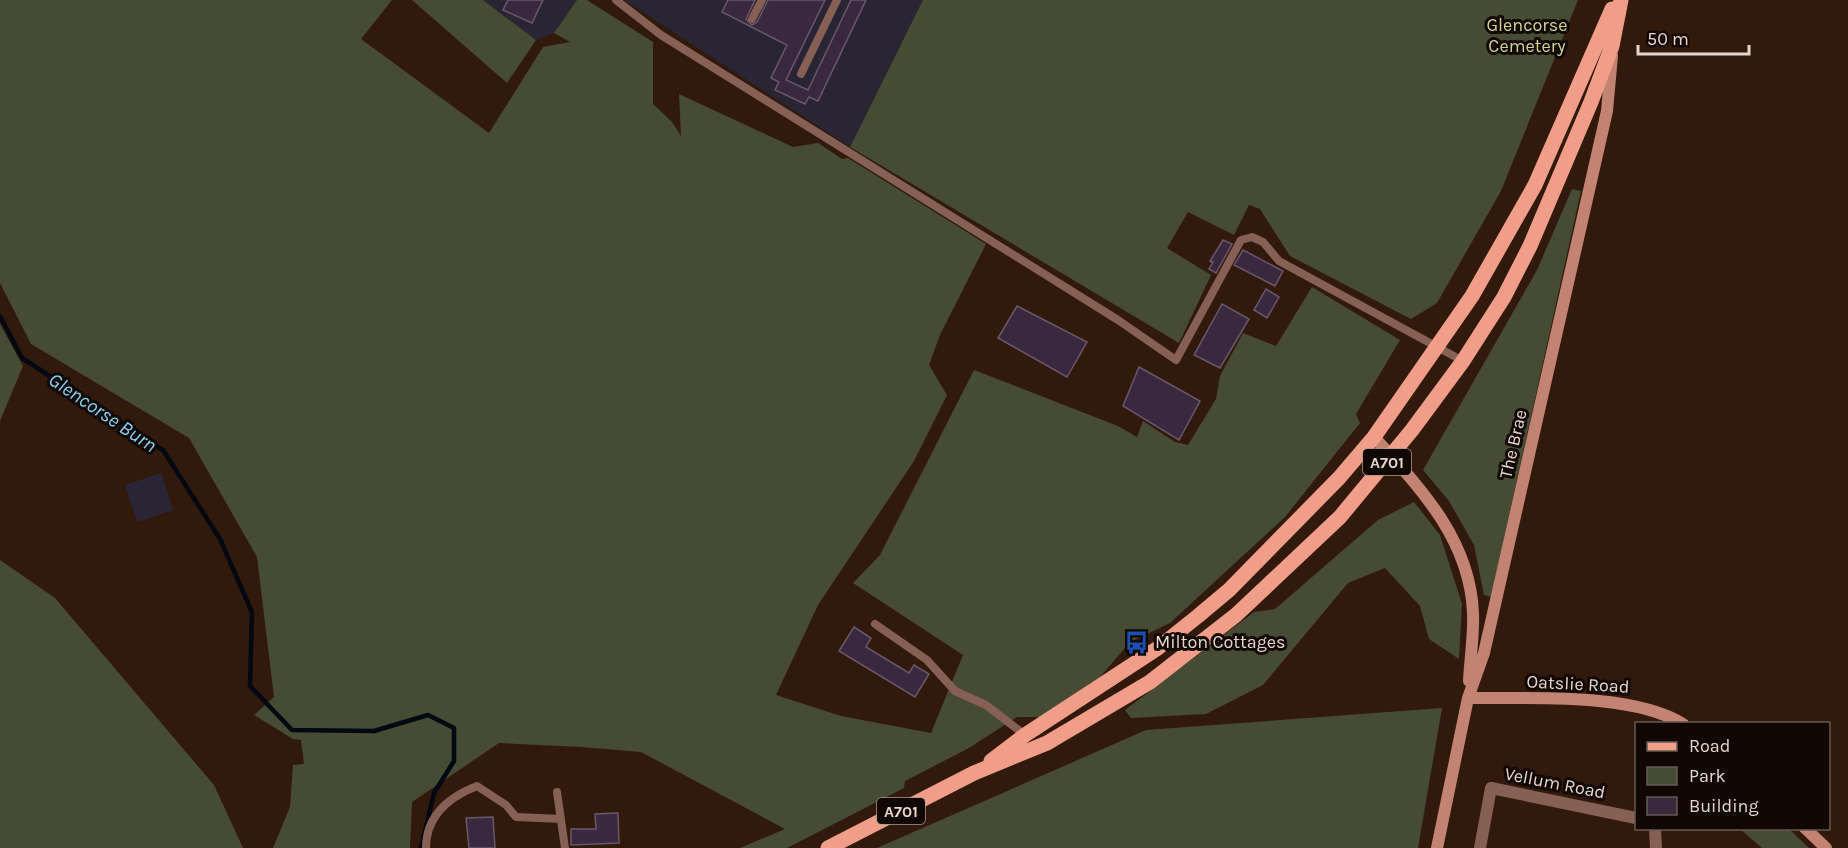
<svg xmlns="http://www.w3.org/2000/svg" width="1848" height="848" font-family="Karla,sans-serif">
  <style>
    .industrial { fill: #292535 }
    .green { fill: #464b33 }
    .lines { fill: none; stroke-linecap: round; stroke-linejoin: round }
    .stream { stroke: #000912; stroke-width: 4.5 }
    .building { fill: #3a293e; stroke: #69576e; stroke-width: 1.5 }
    .lane { stroke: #876055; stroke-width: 8 }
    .street { stroke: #876055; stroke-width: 12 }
    .secondary { stroke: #c28372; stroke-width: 12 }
    .primary { stroke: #f09e88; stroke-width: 15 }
    .labels { text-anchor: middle; stroke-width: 6; stroke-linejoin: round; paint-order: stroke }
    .shield { fill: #110803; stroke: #a59890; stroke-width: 1.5 }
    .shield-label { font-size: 16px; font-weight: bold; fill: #e5d5cc }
    .park-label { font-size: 18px; fill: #c9d791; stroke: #110803 }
    .street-label { font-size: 18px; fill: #e5d5cc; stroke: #110803 }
    .poi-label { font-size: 18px; fill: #e5d5cc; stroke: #110803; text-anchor: start }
    .water-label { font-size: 20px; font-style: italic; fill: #85d3f7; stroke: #110803 }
  </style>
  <rect width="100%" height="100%" fill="#311a0c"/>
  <!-- industrial -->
  <path class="industrial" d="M483 0H577L554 33 536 40Z
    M624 0H923V1L850 147Z
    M161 473 173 510 137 522 125 485Z"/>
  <!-- green -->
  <path class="green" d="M0 0H392L361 39 489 133 543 47 570 42 554 33 577 0H587L653 42V104L672 122 681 136 679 94 793 147 818 143 842 159 848 158 986 244 940 335 929 365 947 395 914 461 818 605 776 695 841 716 931 733 963 655 853 583 880 555 974 370 1118 426 1137 437 1143 421 1175 442 1188 445 1216 399 1220 376 1243 333 1276 346 1312 287 1400 340 1356 414 1360 423 1285 517 1170 623 1130 642 1101 676 1041 717H1017L969 748 905 781 904 788 787 848H740L785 829 641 752 581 747 499 743 412 802 410 848H273L290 807 293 765 304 764 301 740 293 739 254 715 274 697 257 557 189 438 31 344 0 283Z
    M412 0H483L536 40 507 83Z
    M923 0H1578L1501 191 1437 303 1411 319 1290 256 1260 209 1249 205 1234 235 1188 212 1167 248 1211 275 1179 343 850 147Z
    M1572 189 1581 191 1491 597 1484 595 1474 545 1449 501 1423 470 1537 270Z
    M0 324 23 366 0 421Z
    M1414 502 1440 535 1462 604 1459 659 1429 639 1420 606 1385 568 1348 583 1263 685 1206 714 1131 718 1125 710 1254 612 1275 609 1378 520Z
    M0 560 55 598 214 785 243 848H0Z
    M1442 708 1418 848H877L1146 730Z
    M1740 829H1789L1809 848H1762Z"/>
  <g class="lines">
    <!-- stream -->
    <path class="stream" d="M0 316 22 358 163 450 220 539 252 612 250 686 292 730 374 731 428 715 454 728V761L434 793 421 848"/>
  </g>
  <!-- building -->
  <path class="building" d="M508 0H543L532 23 503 10Z
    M728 0H755L746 19 752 25 757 22 768 0H825L786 80 808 90 851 0H866L818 101 809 97 805 104 775 90 779 82 771 78 787 45 722 12Z
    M1223 240 1232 244 1216 273 1209 269 1213 262 1210 261Z
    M1243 250 1283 271 1275 286 1234 265Z
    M1266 289 1279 297 1267 318 1254 310Z
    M1222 304 1249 319 1220 368 1194 355Z
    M1017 306 1087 342 1067 377 998 338Z
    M1139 367 1200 401 1179 440 1123 406Z
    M854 627 871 638 866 647 909 673 914 665 929 674 915 697 839 651Z
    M618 813 619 843 571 845V829H596L595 814Z
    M493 817 495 848H469L466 818Z"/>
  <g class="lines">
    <!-- lane -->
    <path class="lane" d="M616 0 661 35 1118 320 1176 360 1241 240 1252 237 1263 242 1279 261 1463 361
      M752 19 762 0
      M801 74 837 0
      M875 624 927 660 955 691 986 705 1025 735
      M557 792 565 848
      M426 848C426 816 449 797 477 786L506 805 516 817 561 819"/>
    <!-- street -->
    <path class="street" d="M1655 828 1656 848
      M1480 848 1491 788 1636 818"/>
    <!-- secondary -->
    <path class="secondary" d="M1374 437C1420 488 1470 539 1473 613 1474 635 1470 659 1469 681
      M1468 698C1528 699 1632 692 1683 724
      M1805 828 1826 848
      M1437 848 1468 698 1484 653 1607 111 1612 56"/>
    <!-- primary -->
    <path class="primary" d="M991 761 1025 735 1158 648 1198 616 1229 590 1339 478 1374 437 1472 296 1535 185 1612 9
      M828 848 974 773 1047 743 1150 682 1236 615 1340 517 1412 430 1463 361 1504 297 1530 246 1591 102 1612 46 1621 0"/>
  </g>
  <!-- icons -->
  <defs>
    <symbol id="bus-bare" viewBox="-9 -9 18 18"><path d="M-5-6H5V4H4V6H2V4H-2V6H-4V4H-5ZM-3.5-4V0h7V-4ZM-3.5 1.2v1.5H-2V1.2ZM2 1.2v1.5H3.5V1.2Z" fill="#1a4fb4" stroke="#110803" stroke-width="2.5" paint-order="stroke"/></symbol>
  </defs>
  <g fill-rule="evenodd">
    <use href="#bus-bare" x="1120" y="626" width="33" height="33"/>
  </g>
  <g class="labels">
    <!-- shield labels -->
    <g class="shield">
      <rect x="1363" y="449" width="48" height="26" rx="4.5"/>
      <rect x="877" y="798" width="48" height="26" rx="4.5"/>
    </g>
    <g class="shield-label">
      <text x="1387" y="468">A701</text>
      <text x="901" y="817">A701</text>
    </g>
    <!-- park labels -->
    <g class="park-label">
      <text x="1527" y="31">Glencorse<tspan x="1527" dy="21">Cemetery</tspan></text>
    </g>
    <!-- street labels -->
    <g class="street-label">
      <text transform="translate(1513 444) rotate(-77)" y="6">The Brae</text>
      <text transform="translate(1578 684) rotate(3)" y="6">Oatslie Road</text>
      <text transform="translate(1555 783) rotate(11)" y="6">Vellum Road</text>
    </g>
    <!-- poi labels -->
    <g class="poi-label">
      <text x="1155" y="648">Milton Cottages</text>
    </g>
    <!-- water labels -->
    <g class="water-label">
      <text transform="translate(103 412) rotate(34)" y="7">Glencorse Burn</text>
    </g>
  </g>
  <!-- legend -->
  <rect x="1635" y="722" width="195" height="108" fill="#110803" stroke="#665a53" stroke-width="1.5"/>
  <rect x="1647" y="742" width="30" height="9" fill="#f09e88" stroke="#665a53" stroke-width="1.5"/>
  <text x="1689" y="752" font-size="18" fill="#e5d5cc">Road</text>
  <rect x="1647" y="767" width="30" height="18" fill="#464b33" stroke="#665a53" stroke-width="1.5"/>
  <text x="1689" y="782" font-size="18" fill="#e5d5cc">Park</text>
  <rect x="1647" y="797" width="30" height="18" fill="#3a293e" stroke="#665a53" stroke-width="1.5"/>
  <text x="1689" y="812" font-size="18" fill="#e5d5cc">Building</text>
  <!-- scale -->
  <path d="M1638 45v9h111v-9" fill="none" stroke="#e5d5cc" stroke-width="3"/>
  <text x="1647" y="45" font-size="18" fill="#e5d5cc" stroke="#110803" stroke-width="4.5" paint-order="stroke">50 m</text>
</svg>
